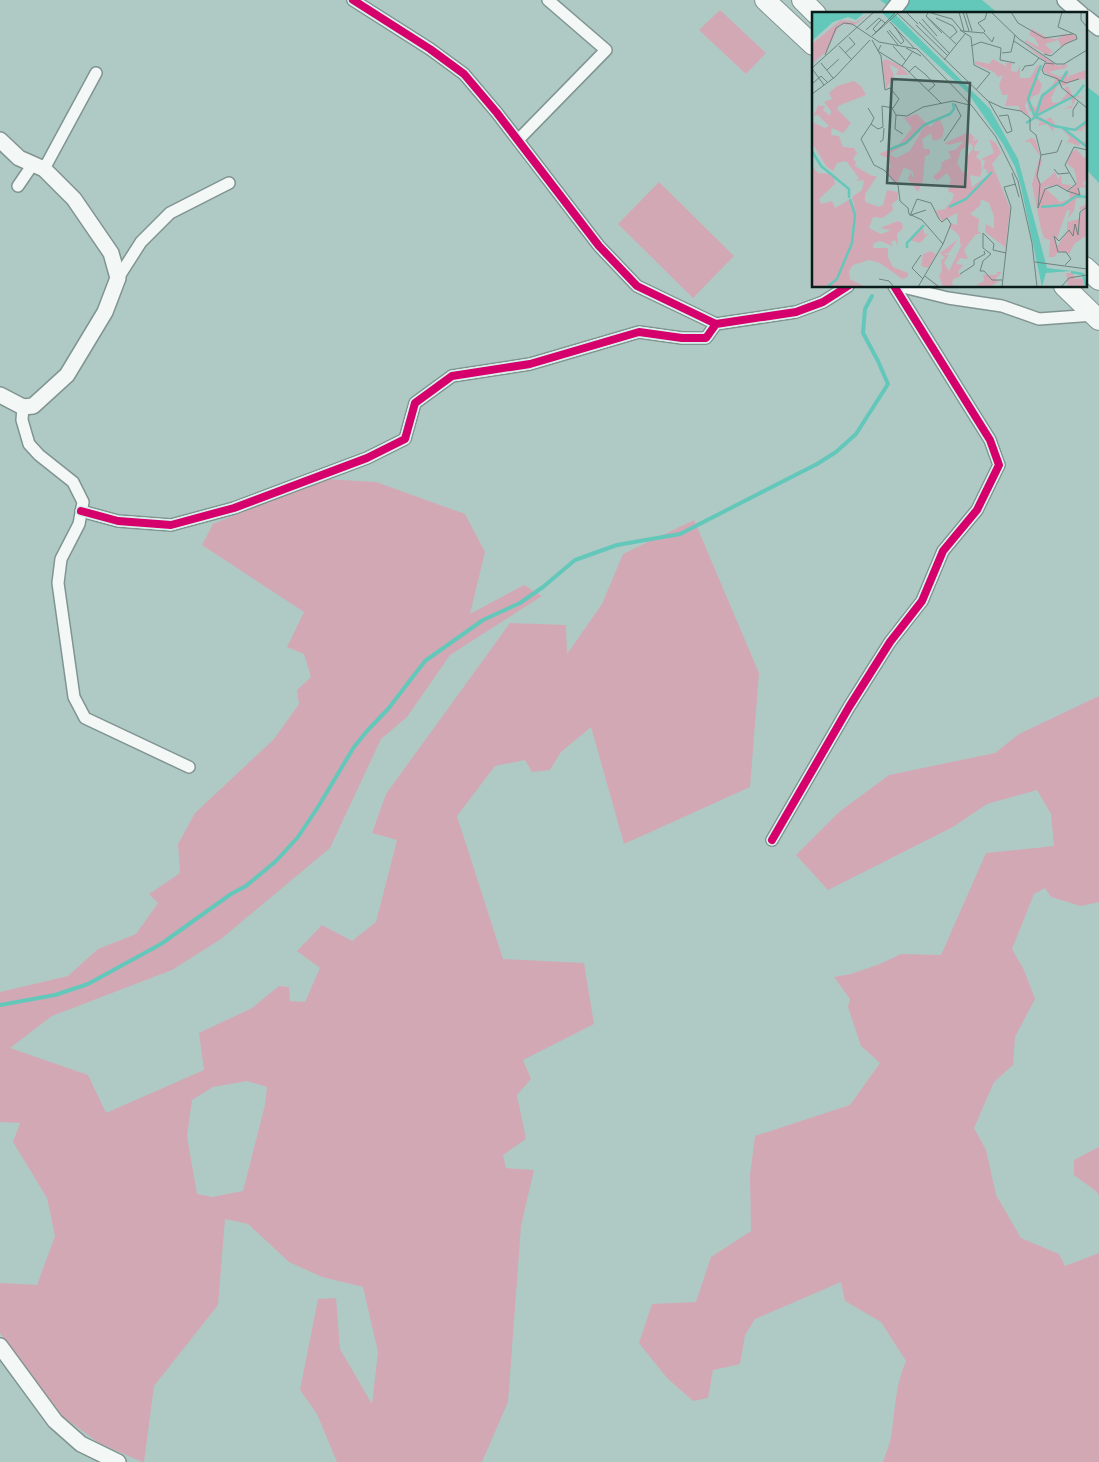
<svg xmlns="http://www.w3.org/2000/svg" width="1099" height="1462" font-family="Quicksand,sans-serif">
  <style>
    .green { fill: #d3a8b5; fill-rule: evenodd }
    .water { fill: #63c7ba }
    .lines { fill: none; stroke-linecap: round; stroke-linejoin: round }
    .stream { stroke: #63c7ba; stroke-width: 4 }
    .street-casing { stroke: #809491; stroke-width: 14 }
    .secondary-casing { stroke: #809491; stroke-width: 18 }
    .highway-casing { stroke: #809491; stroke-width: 22 }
    .street { stroke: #f3f7f6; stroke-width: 11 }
    .secondary { stroke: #f3f7f6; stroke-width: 15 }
    .highway { stroke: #f3f7f6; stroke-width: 20 }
    .cycleway-casing { stroke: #d8f0eb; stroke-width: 11 }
    .cycleway { stroke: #d6006c; stroke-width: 8 }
    .inset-river { fill: none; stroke: #63c7ba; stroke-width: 2.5 }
    .inset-road { fill: none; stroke: #6d8480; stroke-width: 1 }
    .view { fill: #435955; fill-opacity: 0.15; stroke: #435955; stroke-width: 2.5 }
    .inset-edge { fill: none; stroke: #091c19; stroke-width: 2.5 }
  </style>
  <rect width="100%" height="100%" fill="#afcac5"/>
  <!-- green -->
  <path class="green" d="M720 10 766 53 746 74 699 30Z
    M659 182 734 256 693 298 618 224Z
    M325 479 376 482 465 514 485 552 470 614 524 585 542 596 450 655 407 717 381 739 330 848 221 939 172 970 52 1016 10 1048 88 1075 106 1113 204 1070 199 1033 252 1008 279 986 289 987 290 1001 305 1002 320 968 297 951 322 925 352 941 376 922 397 840 372 833 386 794 510 623 566 625 567 654 602 604 623 554 694 520 759 673 750 787 624 844 591 727 561 752 550 770 532 772 525 760 495 766 457 816 503 959 584 963 594 1024 523 1060 531 1079 517 1095 526 1139 503 1155 506 1168 534 1170 521 1226 508 1402 482 1462H337L317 1414 300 1390 318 1299 336 1298 340 1349 372 1404 378 1352 363 1287 322 1277 289 1262 248 1224 225 1219 218 1305 154 1386 144 1462H142L99 1443 55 1411 0 1333V1283L37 1285 55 1236 47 1198 13 1142 20 1123 0 1122V992L68 976 98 949 136 934 158 903 149 894 180 873 178 844 195 813 274 739 299 704 297 690 311 677 304 654 287 647 304 612 202 545 213 524ZM247 1081 267 1087 265 1105 243 1191 212 1197 197 1194 187 1136 192 1100 213 1087Z
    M1099 696V902L1081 906 1051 897 1045 888 1034 894 1012 949 1024 970 1035 999 1015 1037 1013 1065 994 1082 974 1128 986 1150 996 1195 1021 1238 1059 1254 1065 1266 1099 1253V1462H883C886 1452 891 1442 892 1431 895 1408 896 1383 906 1361L881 1322 845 1301 841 1282 755 1319 745 1335 740 1364 713 1370 708 1398 693 1401 667 1378 639 1343 652 1304 696 1302 711 1257 751 1231 750 1175 755 1136 850 1105 880 1063 861 1046 848 1007 850 999 834 977 851 974 880 964 901 954 941 955 986 853 1054 846 1051 814 1037 790 987 804 953 827 828 890 796 855 839 812 889 775 995 753 1019 734Z
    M1099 1147V1196L1097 1192 1074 1175V1160Z"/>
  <!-- water -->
  <path class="water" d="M880 0H982L999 14H899Z
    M1085 85 1099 96V183L1085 168Z"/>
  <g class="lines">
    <!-- stream -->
    <path class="stream" d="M0 1005 55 995 88 984 161 944 231 894 246 886 276 861 298 837 318 807 354 747 367 731 388 709 425 661 483 620 520 603 543 587 575 560 617 545 680 534 817 464 836 452 856 434 888 384 878 361 863 333 865 309 872 296"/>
    <defs>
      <path id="street" d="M353 0 430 49 464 74 497 113 599 246 637 286 716 324
        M518 140 606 50 548 0
        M44 169 96 73
        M18 186 33 164
        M118 278 141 242 170 213 229 183
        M899 286 948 298 1002 306 1039 319 1094 315
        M23 407 22 420 29 444 39 455 73 482 83 502 79 524 61 559 58 583 74 697 85 718 189 767
        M81 511 118 521 171 525 234 508 367 458 405 439 415 403 452 376 530 364 639 332 682 338H706L716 324 796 312 823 302 848 286
        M772 840 849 707 890 642 922 601 943 551 977 510 999 465 990 440 894 286"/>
      <path id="secondary" d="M1065 0 1081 14
        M890 14 901 0
        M1085 17 1099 28
        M0 140 19 158 44 169 74 199 111 253 118 278 105 312 67 375 33 406 23 407 0 395
        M0 1346 55 1421 81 1444 118 1462"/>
      <path id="highway" d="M765 0 813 45
        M802 0 816 14
        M1085 267 1099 280
        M1064 286 1099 320"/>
    </defs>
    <!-- street casing -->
    <use href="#street" class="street-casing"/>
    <!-- secondary casing -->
    <use href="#secondary" class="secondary-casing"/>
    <!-- highway casing -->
    <use href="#highway" class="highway-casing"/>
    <!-- street -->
    <use href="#street" class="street"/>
    <!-- secondary -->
    <use href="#secondary" class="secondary"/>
    <!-- highway -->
    <use href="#highway" class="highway"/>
    <defs>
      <path id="cycleway" d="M353 0 430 49 464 74 497 113 599 246 637 286 716 324
        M81 511 118 521 171 525 234 508 367 458 405 439 415 403 452 376 530 364 639 332 682 338H706L716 324 796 312 823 302 848 286
        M772 840 849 707 890 642 922 601 943 551 977 510 999 465 990 440 894 286"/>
    </defs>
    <!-- cycleway casing -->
    <use href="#cycleway" class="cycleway-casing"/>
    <!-- cycleway -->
    <use href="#cycleway" class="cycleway"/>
  </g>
  <!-- overview -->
  <g transform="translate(812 12)">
    <rect width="275" height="275" fill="#afcac5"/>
    <path d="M56 2 43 13 28 12 15 39 0 52V32L29 8 44 10ZM220 17 236 26 245 27 253 22 262 23 265 26 249 35 246 28 233 32 241 40 235 43 213 30 214 28 227 35 223 26 217 23ZM211 31 246 54 255 52 254 56 237 60 248 65 257 58 255 69 257 64 274 58 275 67 262 68 251 74 246 72 239 86 241 91 248 90 255 81 252 76 256 74 260 83 275 86 264 85 260 96 251 97 261 93 259 87H255L226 104 234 108 238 105 244 113 257 117 268 115 275 106V113L270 118 275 119 253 118 266 129 274 130 275 136 269 131 266 134 257 130 254 132 258 126 249 116 241 115 242 121 235 112 226 114 228 110 232 111 224 107 220 108 221 100 217 99 215 89 213 94 217 104 207 98V94H193L196 83H190L187 73 191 63 186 65 182 60 163 52V49L177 52 181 47 195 55 193 51H200L199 59 205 60 208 53V66H218L225 54 231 53 225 65 230 73 227 82 219 85 218 92 224 96 230 81 237 79 244 67 231 59 234 50ZM74 47 89 54 97 63H84L86 57 77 52 82 63 74 77 70 50ZM42 69 49 74 54 83 26 94 25 97 39 111 31 121 20 116 19 123 27 124 31 135 42 136 45 141 41 147 44 150 43 154 60 164H65L53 182V190L67 195 71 193 75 178 86 180V187L80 192 81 198 71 206 61 205 57 216 69 222 79 218 68 216 86 209 90 211 91 216 85 222 86 234 83 228 79 230 81 234 68 229 62 231 61 236H76V245L81 255 96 261V265L90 267 68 251 57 248 41 253 37 259 38 267 53 275H0V154L6 161 19 162 29 170 22 167 23 172 7 187 9 192 20 189 23 196 37 188 43 195 40 185 50 178 52 168 44 169 47 166 34 149 25 151 21 159 15 155 0 131V110L13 116 17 114 6 103 1 104 8 90 7 94H13L11 98 18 104 19 99 12 90 20 87 17 81 25 74ZM105 102 118 115 127 106 132 117 130 126 121 129 119 121 110 127 112 137H118V142L113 144 111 168 106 180 96 167 99 160 101 167V160L92 155 85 171 82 170 73 158 79 155 77 147 67 142 86 134 100 116 92 106ZM113 113 98 139 84 146 77 142 100 128ZM157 120 163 126 160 129 167 127 162 136V139H168L164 145 169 149 170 158 168 165 158 163 160 175 176 163 174 157H171L173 149 169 147 182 141 177 127 184 131 189 141 180 152 198 196 192 249 193 235 173 220 174 212 182 217V204L177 191 169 187 168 194 158 202 167 207 166 219 169 221 163 223 152 238 156 247 148 246 144 252 151 253 146 260 149 264 141 267 140 273 151 275H131L127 263 130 260 129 248 133 246 128 241 146 227 137 241 131 242 137 243 132 251 137 259 151 230 148 233V226L145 221 137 215 139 211 145 213V201L130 209 123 199 133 197 140 188 142 182 136 179 139 167 135 161 125 169 121 165 129 157 130 150 139 146 136 139 143 138 152 129 136 133 133 131ZM159 131 161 136 154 146 155 158 151 161 145 151 149 138ZM219 126 223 127 230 149 225 164 229 172 243 160 246 167 249 163 250 172 260 173 254 178 246 173 232 175 248 190 258 187 257 176 263 174 265 169 262 157 255 152 258 142 264 137 272 146 275 144V165L271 172 275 175 267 176 269 185 264 187 262 199 256 206 258 198H255L243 232 246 233 255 220V210L267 207 270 199 267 196 275 191V223L262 232 257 242 247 239 242 245H237L238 228 232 226 229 217 220 172 228 144 218 130H212ZM110 213 113 223 117 221 108 231 98 228ZM119 239 124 243 116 256 109 254 111 242ZM184 260H190L183 267 187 269 178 275 164 273 172 269 171 263H182L186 262ZM254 261H261L263 267 270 266 273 275H256Z" fill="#d3a8b5" fill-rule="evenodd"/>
    <path d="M0 0H53L44 8 36 5 21 10 0 29ZM69 0H81L178 97 206 147 235 256 260 259 234 261 230 275 209 175 203 155 191 132 156 81Z" fill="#63c7ba"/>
    <path class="inset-river" d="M224 103 230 84 250 68 255 59M224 104 264 83 272 73M223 105 216 87 229 53M214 111 224 105 242 114 263 118 275 109M251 116 275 135M76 138 94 131 112 113 138 102 142 97 141 91M0 139 9 154 37 177V186M137 195 154 187 180 160M229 195 251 193 264 184 275 185M95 236V231L112 213M259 260 271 262 274 275M15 275 25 267 40 231 43 203 38 187"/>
    <path class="inset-road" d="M84 0 176 89 191 96 209 99 218 106V118L224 123 229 143 225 164 228 172 226 196 233 177 245 173 255 179 264 172 253 153 262 135 275 138M84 0 60 24 85 2M94 0 106 12M116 0 140 7 150 19 171 21 173 19 166 11 173 7 175 0M147 0 152 19M151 0 157 19M154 0 160 19M179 0 207 27 244 52H252L275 38M199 0 206 11 232 26 261 22M269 0V8L275 15M116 1 114 4 144 32M114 4 130 21M124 6 141 14 145 20 138 26M110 7 125 24M78 10 102 36M107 10 137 41M104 13 135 43M83 15 92 29 89 32M54 18 67 6 73 11M77 18 89 32M148 18 159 25 162 53 178 61 164 78M75 19 86 33M64 20 61 17 69 8M172 21 180 30 182 25M60 28 69 44 73 78 78 76 87 87 81 96 70 94 71 115 66 117 59 112 49 127 62 153 72 158 86 173 88 189 96 196 97 202 110 208 131 232 106 275M202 29 227 46M69 33 66 39 93 56 130 92M27 34 40 48M81 34 94 49M159 34 169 30 189 36 188 48 203 51M94 36 109 44M33 41 43 32 37 25M190 41 199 40 203 23M232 42 239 44 253 32 265 27 264 23 246 15 250 0M13 43 24 16 32 11 40 12 67 30 105 37 160 94 184 125 206 169 220 231 225 275M132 48 153 22M9 51 21 66M242 52 233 51 230 58 232 62 246 67 250 76 275 96M90 54 101 39M0 56 62 0M1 58 12 73M15 58 27 47M210 59 213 54 221 53 227 46 234 50M97 60 103 54 114 63 123 73 116 79M247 68 254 71 267 67M0 72 9 64 15 70M0 82 23 65 58 28M177 90 195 121 200 119 196 103 187 104M56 96 62 106 59 112M80 96 84 103 83 117 91 122M84 103 95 104 111 95 141 89 157 93M261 105V98L266 90M132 129 149 104 143 92M68 130 71 128 72 116M229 143 245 140 250 128M242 157 246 162 257 161M200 161 207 185M255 179 268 183 266 176M99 203 114 198M98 204 105 187 119 191 127 207 130 210 135 206 139 212 131 232M109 243 100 256 111 267M223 250 275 257M253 253 259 247 254 240H246L242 224 247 229 257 218 261 224 263 212 266 223 268 200 275 195M148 262 162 253V248L173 242 172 239M113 264 127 275M67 267 77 269 82 275M190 268H180L172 259H168L171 249 179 242 171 236V221L182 232 181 238 194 241M190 275 199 195 192 175 204 172M249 275 257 266 275 263"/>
    <path class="view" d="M80 67 158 71 153 175 75 171Z"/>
    <rect width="275" height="275" class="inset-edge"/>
  </g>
</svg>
